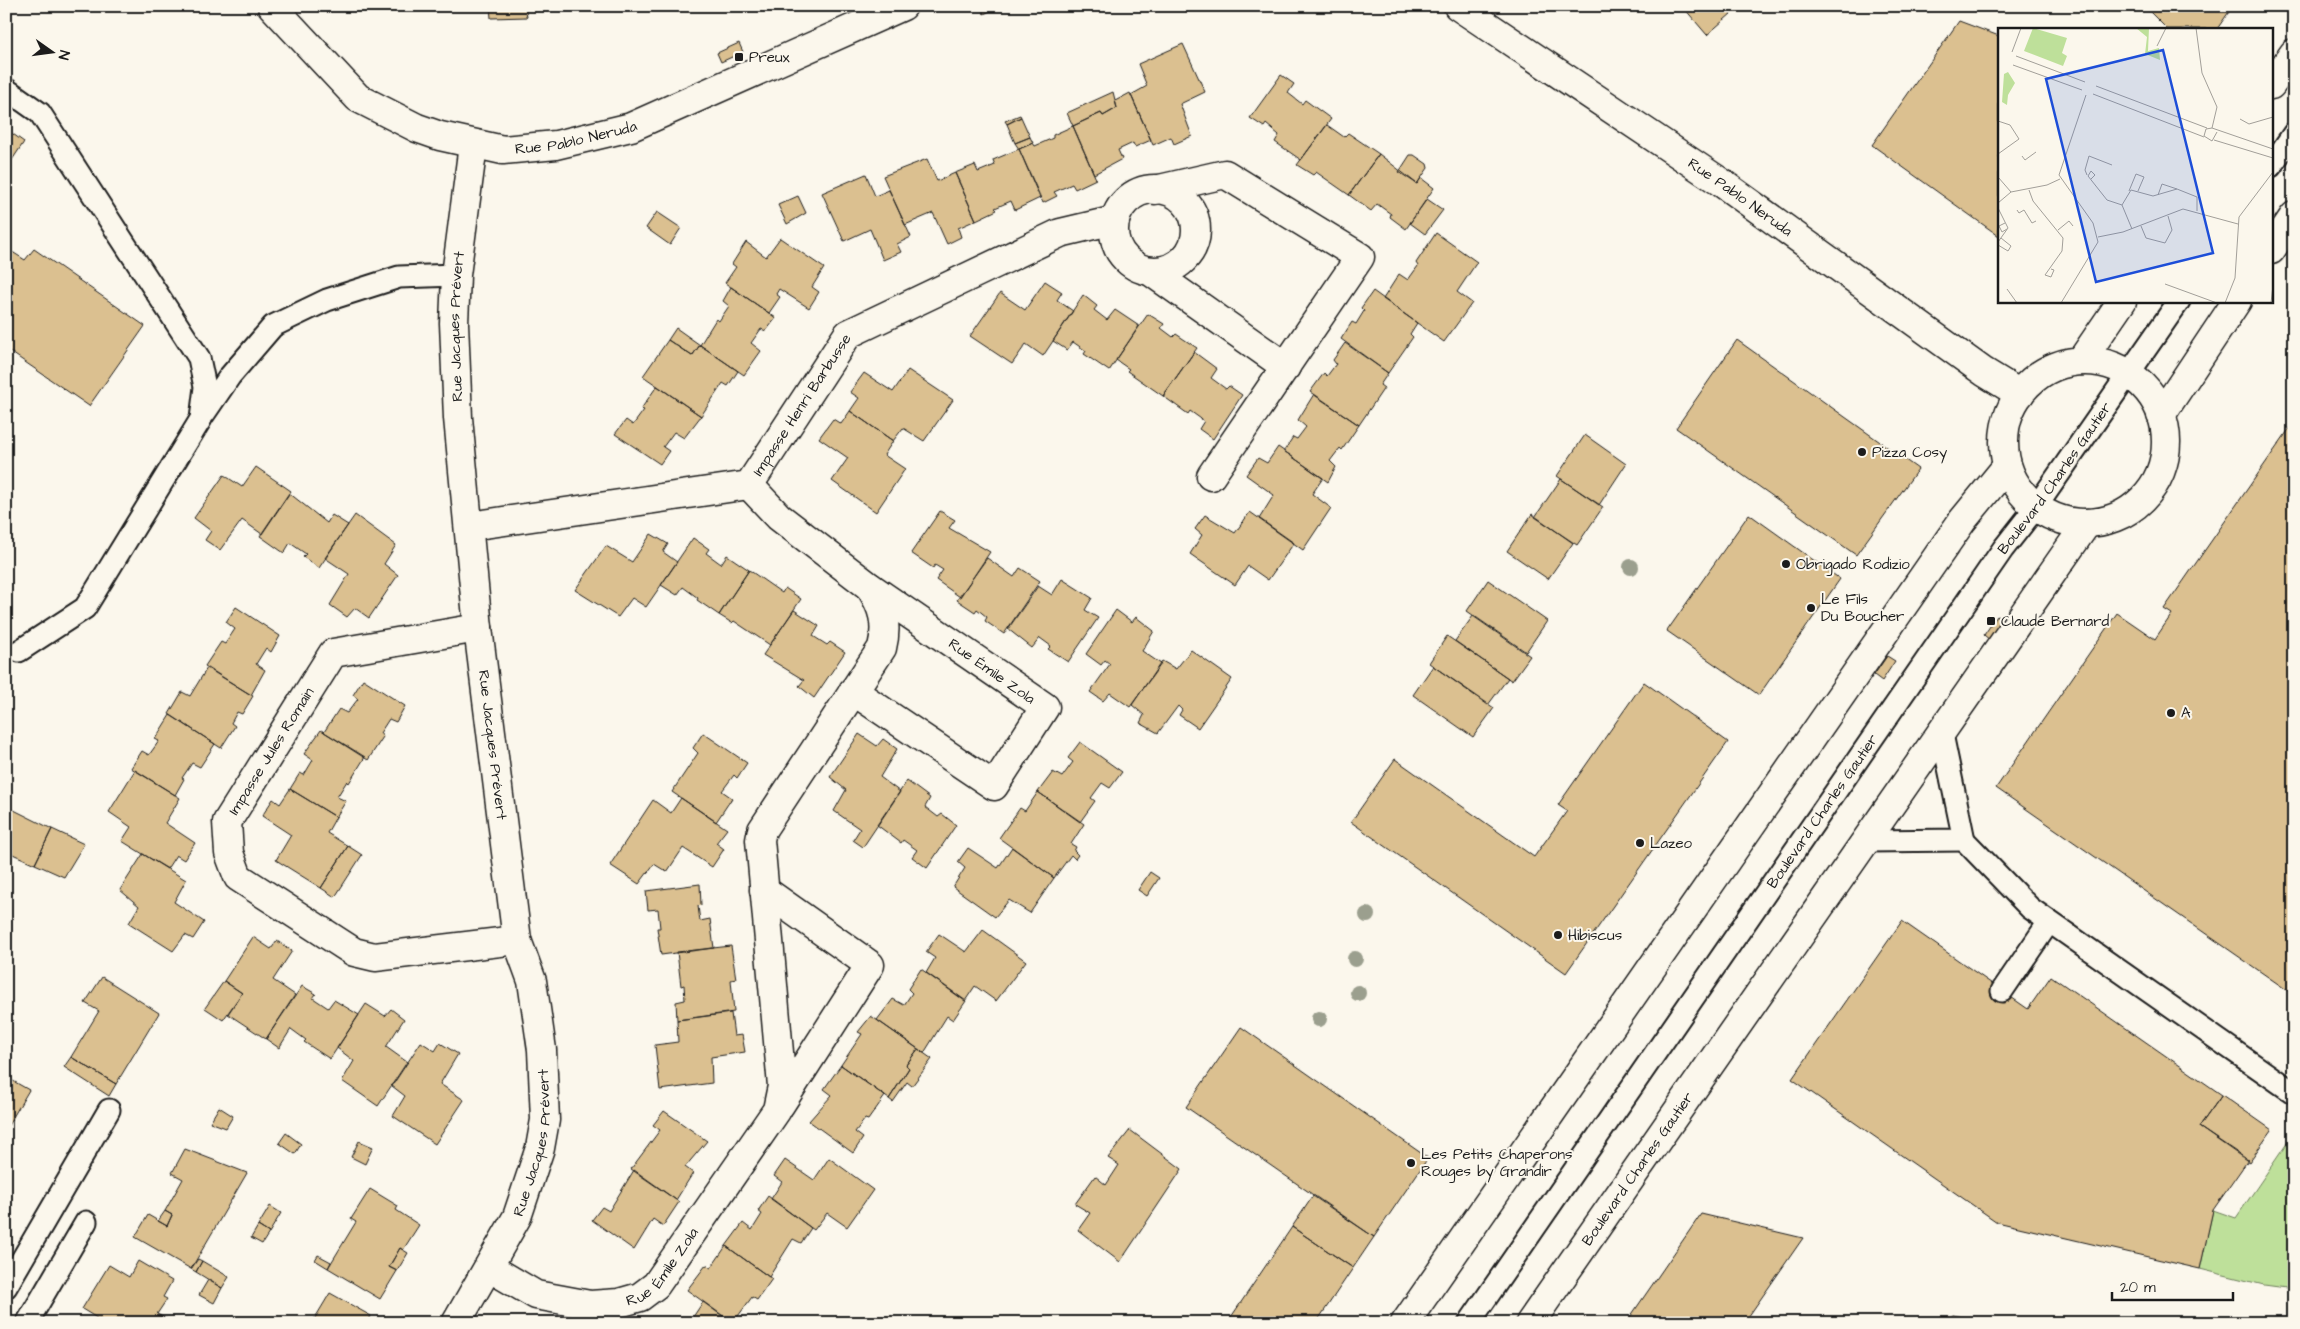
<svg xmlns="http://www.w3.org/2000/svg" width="2300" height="1329" font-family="'Architects Daughter',sans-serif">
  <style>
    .green { fill: #bee09a; stroke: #6d7e5b }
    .building { fill: #dbc090; stroke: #1c1c1c }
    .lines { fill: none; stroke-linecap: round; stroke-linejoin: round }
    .lane-casing { stroke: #1c1c1c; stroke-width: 25 }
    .street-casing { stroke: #1c1c1c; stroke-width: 31 }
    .primary-casing { stroke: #1c1c1c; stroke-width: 31 }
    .lane { stroke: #fbf7ec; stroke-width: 21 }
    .street { stroke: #fbf7ec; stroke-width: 28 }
    .primary { stroke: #fbf7ec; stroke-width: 28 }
    .tree { fill: #9b9f8e }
    .poi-dot { fill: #1c1c1c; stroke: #fbf7ec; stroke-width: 2 }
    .labels { text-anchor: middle; stroke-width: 4; stroke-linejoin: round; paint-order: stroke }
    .poi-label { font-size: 15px; fill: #1c1c1c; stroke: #fbf7ec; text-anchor: start }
    .street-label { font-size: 15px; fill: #1c1c1c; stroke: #fbf7ec }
    .inset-road { fill: none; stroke: #a29f99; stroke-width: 1 }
    .view { fill: #1d4ed8; fill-opacity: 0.15; stroke: #1d4ed8; stroke-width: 2.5 }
    .inset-edge { fill: none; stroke: #1c1c1c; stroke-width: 2.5 }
  </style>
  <rect width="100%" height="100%" fill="#fbf7ec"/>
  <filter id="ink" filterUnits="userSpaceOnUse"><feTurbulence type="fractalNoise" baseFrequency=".02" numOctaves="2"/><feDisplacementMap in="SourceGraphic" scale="10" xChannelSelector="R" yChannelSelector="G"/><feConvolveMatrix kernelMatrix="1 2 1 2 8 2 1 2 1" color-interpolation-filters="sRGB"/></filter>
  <g filter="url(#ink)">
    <!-- green -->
    <path class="green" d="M2294 1133V1289L2264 1285 2200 1269 2213 1210 2236 1218Z"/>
    <!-- building -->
    <path class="building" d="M490 6H525L527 17 491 18Z
      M981 6H1000L984 14Z
      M1686 6H1740L1707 35 1684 8Z
      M2144 6H2233L2217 29H2167Z
      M1959 21 1999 36V236L1872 145Z
      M739 43 743 52 721 62 717 53Z
      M1183 44 1205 92 1180 104 1192 136 1174 144 1171 137 1153 145 1131 95 1147 86 1138 64Z
      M1281 75 1294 84 1288 93 1302 104 1305 100 1331 119 1301 160 1275 142 1279 135 1266 124 1264 127 1250 118Z
      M1113 92 1117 108 1103 116 1101 113 1073 126 1067 113Z
      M1130 93 1151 140 1135 147 1133 143 1118 150 1122 159 1094 174 1073 126 1101 113 1103 116 1117 108 1115 101Z
      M1020 115 1021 117 1007 124 1005 121Z
      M1021 117 1030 137 1015 143 1007 124Z
      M1327 125 1344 137 1348 133 1379 154 1349 195 1316 172 1313 175 1297 165Z
      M1073 126 1096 179 1075 189 1072 184 1054 192 1057 196 1043 203 1019 149 1033 143 1035 146 1053 138V135Z
      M6 129 24 142 6 169Z
      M1030 137 1033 143 1019 149 1015 143Z
      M1019 149 1040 198 1015 210 1011 201 995 208 997 210 976 220 955 173 975 165 978 172 995 165 993 160Z
      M1379 154 1417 184 1421 178 1434 188 1406 229 1390 217 1391 214 1377 204 1371 211 1349 195Z
      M1410 155H1414L1427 164 1428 168 1417 184 1399 172Z
      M927 159 937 181 955 173 976 220 958 228 961 237 947 244 933 213 905 225 883 176Z
      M866 174 875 196 889 190 911 237 897 244 901 252 883 260 870 229 844 241 822 193Z
      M798 196 806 213 787 224 778 205Z
      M1427 199 1443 210 1425 234 1410 223Z
      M657 212 681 228 670 245 646 228Z
      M1436 233 1477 262 1457 292 1472 303 1444 342 1383 299 1399 274 1408 280 1418 266 1416 263Z
      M780 238 824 268 812 287 819 292 809 308 779 289 776 294 780 297 769 313 725 283 736 267 732 264 746 242 766 257Z
      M6 248 25 260 34 249 145 326 89 406 6 349Z
      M1045 281 1062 292 1057 300 1073 311 1043 356 1026 344 1012 364 970 336 1000 293 1025 310Z
      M731 287 776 318 766 331 761 329 751 343 761 351 744 375 700 345 716 319 719 321 729 306 723 301Z
      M1373 291 1417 323 1410 334 1413 337 1388 373 1341 339 1352 322 1356 324 1364 311 1361 308Z
      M1083 295 1097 306 1094 310 1107 320 1115 310 1139 326 1109 371 1084 354 1086 351 1073 342 1067 350 1053 341Z
      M1148 314 1164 324 1161 328 1173 337 1176 334 1197 348 1163 396 1127 371 1129 369 1116 360Z
      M676 328 700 345 692 356 668 340Z
      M668 340 692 356 700 345 738 371 728 386 723 383 701 416 643 376Z
      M1737 340 1918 469 1856 555 1676 428Z
      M1345 343 1388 373 1380 385 1384 388 1359 425 1310 392 1324 373 1327 376 1336 364 1333 360Z
      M1194 352 1217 369 1211 378 1226 389 1229 386 1242 395 1213 439 1199 429 1204 421 1190 411 1188 414 1163 396Z
      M908 370 953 400 924 441 903 428 893 441 850 411 859 398 850 392 864 373 893 392Z
      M657 386 701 416 684 438 674 432 663 447 669 451 660 464 615 434 626 420 633 425 644 410 641 409Z
      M1314 394 1359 425 1342 450 1340 448 1330 461 1336 467 1328 482 1284 451 1293 437 1297 439 1306 427 1298 420Z
      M850 411 893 441 884 455 905 469 876 512 832 481 848 458 819 438 833 419 841 424Z
      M2294 422V995L1996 788 2117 613 2155 639 2172 614 2164 609Z
      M1585 435 1626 464 1599 505 1557 476Z
      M1278 447 1323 478 1312 494 1331 508 1303 550 1259 519 1274 495 1246 475 1258 458 1267 463Z
      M256 467 291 491 262 534 242 520 220 550 205 540 211 531 194 518 224 475 242 487Z
      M1561 479 1603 507 1577 545 1535 517Z
      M289 493 327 523 332 515 348 525 319 568 303 557 306 554 290 543 284 553 260 536Z
      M940 511 955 520 949 528 990 552 960 597 936 580 943 570 935 565 933 568 911 553Z
      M1250 512 1294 543 1268 580 1248 566 1235 585 1190 554 1202 535 1195 529 1205 515 1235 533Z
      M1532 514 1573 543 1548 579 1507 551Z
      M1749 514 1840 579 1759 695 1667 631Z
      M355 515 396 545 384 564 398 575 369 618 355 608 347 617 330 605 349 574 325 558Z
      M651 534 668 544 663 552 677 562 646 607 632 598 618 617 575 590 606 546 632 562Z
      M693 538 709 549 706 553 721 564 727 555 749 570 719 615 697 600 698 598 683 587 677 595 661 585Z
      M987 558 1014 577 1020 568 1040 581 1004 634 985 621 987 617 977 609 975 612 957 600Z
      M749 570 782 593 785 588 801 599 770 645 734 621 732 623 719 615Z
      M1062 579 1092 598 1085 610 1098 618 1068 662 1048 649 1051 646 1040 638 1032 648 1008 629 1038 586 1052 595Z
      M1488 580 1547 621 1526 652 1467 611Z
      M236 607 280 636 271 652 266 648 256 664 265 670 251 695 205 666 221 642 225 644 235 629 226 622Z
      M794 610 819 626 813 636 827 645 830 642 845 652 814 698 799 686 804 680 763 655Z
      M1116 610 1132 622 1136 617 1154 631 1142 651 1161 664 1130 707 1110 693 1103 701 1090 692 1110 664 1105 660 1101 665 1086 654Z
      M1473 616 1530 656 1512 681 1455 641Z
      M1997 616 2005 621 1991 641 1984 635Z
      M1447 636 1508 678 1488 705 1429 663Z
      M1191 650 1232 679 1198 728 1179 715 1182 710 1178 706 1158 733 1140 723 1144 715 1132 705 1162 661 1176 669Z
      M1887 656 1895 661 1882 681 1874 675Z
      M1433 666 1494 708 1473 737 1413 695Z
      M207 668 253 696 242 714 237 712 231 723 235 726 221 748 169 714 182 692 190 696Z
      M363 679 405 706 396 722 389 719 380 733 383 737 368 760 324 732 339 709 347 713 358 699 353 695Z
      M1644 682 1728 742 1566 973 1351 822 1395 759 1534 857 1567 811 1558 805Z
      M170 715 215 744 200 767 192 763 182 778 184 779 175 795 131 768 142 751 149 755 159 741 155 739Z
      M321 730 365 757 349 783 347 781 337 797 346 801 336 817 290 789 300 773 304 775 313 760 304 754Z
      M703 733 747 763 737 778 734 775 722 791 732 798 716 822 672 792 698 753 693 748Z
      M859 734 877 746 883 739 897 749 880 777 900 792 863 847 853 840 860 829 834 811 846 790 830 777Z
      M1080 742 1122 772 1110 788 1102 783 1091 798 1095 801 1080 822 1038 792 1053 772 1062 777 1073 762 1068 758Z
      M135 770 180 798 165 823 195 843 184 860 176 855 167 869 122 841 131 827 109 812Z
      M907 781 930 798 925 807 938 817 942 814 956 825 927 868 912 857 917 850 903 840 901 843 877 825Z
      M290 789 336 817 327 833 348 846 321 888 276 860 291 835 262 816 273 799 280 804Z
      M1038 792 1084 824 1071 844 1076 847 1074 851 1078 855 1075 859 1071 855 1054 878 999 838 1020 808 1025 811Z
      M681 798 727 829 716 843 724 849 712 867 683 848 667 872 654 864 639 884 610 865 653 800 671 813Z
      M6 806 52 829 35 864 6 851Z
      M52 829 84 844 64 877 35 864Z
      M348 846 362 855 335 897 321 888Z
      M1012 847 1054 878 1030 913 1009 900 995 917 953 887 965 868 958 862 968 848 998 868Z
      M143 854 186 880 174 902 204 922 193 939 185 935 173 951 129 923 139 906 120 890Z
      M1150 872 1159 878 1147 896 1138 890Z
      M700 884 701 905 698 906 700 921 710 919 714 948 661 955 657 928H660L658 909 648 910 646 891Z
      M1902 921 2028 1009 2051 976 2222 1095 2199 1127 2248 1160 2213 1210 2200 1269 1997 1222 1792 1079Z
      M983 930 1026 961 996 1001 975 986 965 1001 926 973 935 958 926 952 939 934 966 952Z
      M253 937 271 949 277 941 292 951 273 980 295 995 266 1039 228 1014 242 993 224 981Z
      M731 946 736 979 731 980 734 1012 677 1020 676 1002 685 1000 684 985 681 986 677 952Z
      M921 969 966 1001 953 1020 947 1016 924 1053 877 1020 893 999 904 1005 912 993 908 989Z
      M102 977 159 1013 116 1084 71 1057 99 1011 85 1003Z
      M224 981 242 993 223 1020 205 1008Z
      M302 986 316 994 313 998 328 1008 334 1000 359 1015 330 1059 304 1042 306 1040 291 1029 279 1048 266 1039Z
      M366 1004 385 1016 391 1009 404 1019 386 1047 407 1062 378 1106 342 1081 354 1061 337 1048Z
      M731 1013 734 1036 742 1035 745 1052 711 1057 712 1083 660 1090 655 1045 678 1042 677 1020Z
      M871 1016 918 1049 906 1065 909 1068 889 1099 841 1065 862 1034 858 1032Z
      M1241 1027 1428 1158 1374 1237 1186 1107Z
      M421 1042 435 1051 440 1043 458 1054 440 1084 464 1100 435 1144 393 1116 405 1096 392 1086Z
      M918 1049 932 1059 912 1086 907 1082 893 1102 889 1099 909 1068 906 1065Z
      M71 1057 116 1084 109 1096 64 1067Z
      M841 1065 885 1096 868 1120 865 1119 855 1132 863 1138 853 1153 809 1121 832 1095 824 1089Z
      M6 1077 29 1090 6 1129Z
      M2222 1095 2272 1130 2249 1162 2199 1127Z
      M219 1107 233 1116 226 1128 210 1122Z
      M664 1111 707 1141 685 1167 693 1173 676 1200 631 1169 660 1130 653 1125Z
      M1130 1130 1182 1169 1120 1262 1078 1230 1090 1213 1075 1204 1095 1176 1106 1185 1119 1165 1108 1158Z
      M286 1133 301 1144 295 1154 279 1143Z
      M359 1141 373 1147 365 1164 351 1157Z
      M185 1149 247 1173 191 1269 135 1237 148 1215 167 1226 172 1215 165 1211 183 1179 172 1173Z
      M829 1158 873 1190 847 1227 827 1213 814 1230 771 1199 782 1182 774 1176 785 1160 814 1180Z
      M634 1170 679 1202 663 1226 653 1219 634 1250 592 1220 602 1207 609 1211Z
      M370 1189 398 1206 396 1210 419 1225 403 1250 400 1248 389 1267 397 1271 380 1299 328 1268 356 1222 351 1219Z
      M768 1196 811 1228 801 1243 793 1239 769 1277 726 1246 743 1223 752 1230 762 1214 758 1211Z
      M1313 1196 1374 1237 1353 1268 1292 1227Z
      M270 1206 281 1213 269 1233 258 1226Z
      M165 1211 172 1215 167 1226 158 1221Z
      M1701 1214 1803 1238 1744 1323H1626Z
      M258 1226 269 1233 262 1244 251 1238Z
      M1292 1227 1353 1268 1316 1323H1227Z
      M726 1246 772 1279 757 1300 752 1297 733 1323 687 1290 706 1265 711 1268Z
      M400 1248 408 1253 397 1271 389 1267Z
      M318 1255 331 1262 328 1268 315 1260Z
      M198 1259 202 1261 196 1272 191 1269Z
      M138 1261 172 1281 163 1297 167 1299 157 1314 170 1321 169 1323H105L82 1309 109 1265 129 1277Z
      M202 1261 229 1277 222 1288 196 1272Z
      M208 1280 222 1288 214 1303 199 1295Z
      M330 1293 371 1316 367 1323H312Z
      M703 1302 732 1323H689Z
      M1953 1315 1993 1323H1942Z"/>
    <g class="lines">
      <defs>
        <g id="lane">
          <path d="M6 89 40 113 199 358 205 387 201 419 85 608 19 651"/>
          <path d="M2271 166 2294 133"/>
          <path d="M204 414 230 376 273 326 327 300 399 277 456 275"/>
          <path d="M1964 840 2030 908 2294 1093"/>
          <path d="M1867 841 1964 840 1942 734"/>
          <path d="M2002 991 2049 922"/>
          <path d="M6 1287 109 1110"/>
          <path d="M27 1323 86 1222"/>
          <path id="s1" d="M1469 1323 2003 549 2036 507 2179 301"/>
        </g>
        <g id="street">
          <path id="s2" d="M272 6 358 98 417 128 440 136 503 150 556 145 631 127 903 6"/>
          <path id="s3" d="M1458 6 1722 183 1984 372 2020 394"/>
          <circle cx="1155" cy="230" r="41"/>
          <path d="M1155 190 1225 174 1360 257 1211 476"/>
          <path d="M1150 271 1286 367"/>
          <path id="s4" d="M470 526 749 485 848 334 1060 233 1115 220"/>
          <path d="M478 628 333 653 227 822 229 853 238 877 354 952 375 957 517 940"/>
          <path d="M853 691 994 786 1045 707 870 587"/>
          <path d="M764 890 870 965 780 1105"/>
          <path id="s5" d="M490 1268 536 1295 590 1305 619 1303 640 1297 656 1285 777 1110 782 1086 760 840 762 830 882 648C888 624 883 607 870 587L779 517 749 485"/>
          <path id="s6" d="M456 1323 517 1217 540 1148 545 1120 542 1050 532 981 517 940 478 628 458 418 454 323 456 275 473 145"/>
        </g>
        <g id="primary">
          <path d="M2271 85 2294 53"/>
          <path d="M2271 250 2294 216"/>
          <path d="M2081 361 2122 301"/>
          <circle cx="2085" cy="442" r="81"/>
          <path d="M2161 415 2237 301"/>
          <path d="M1405 1323 1962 521 2007 466"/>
          <path id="s7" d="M1530 1323 2087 523"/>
        </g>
      </defs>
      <!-- lane casing -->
      <use href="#lane" class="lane-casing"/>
      <!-- street casing -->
      <use href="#street" class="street-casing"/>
      <!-- primary casing -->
      <use href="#primary" class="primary-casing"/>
      <!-- lane -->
      <use href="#lane" class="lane"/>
      <!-- street -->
      <use href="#street" class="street"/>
      <!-- primary -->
      <use href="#primary" class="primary"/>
    </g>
    <!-- trees -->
    <g class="tree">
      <circle cx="1631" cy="567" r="8"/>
      <circle cx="1367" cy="915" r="8"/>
      <circle cx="1355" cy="959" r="8"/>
      <circle cx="1358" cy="993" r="8"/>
      <circle cx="1319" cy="1019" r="8"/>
    </g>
  </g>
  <!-- markers -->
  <g class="poi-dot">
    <rect x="734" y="52" width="10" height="10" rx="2.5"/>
    <circle cx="1862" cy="452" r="5"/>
    <circle cx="1786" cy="564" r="5"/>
    <circle cx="1811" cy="608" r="5"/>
    <rect x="1986" y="616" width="10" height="10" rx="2.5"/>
    <circle cx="2171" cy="713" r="5"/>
    <circle cx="1640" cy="843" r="5"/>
    <circle cx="1558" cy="935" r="5"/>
    <circle cx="1411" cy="1163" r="5"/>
  </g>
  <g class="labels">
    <!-- poi labels -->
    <g class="poi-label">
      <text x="749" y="62">Preux</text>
      <text x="1872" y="457">Pizza Cosy</text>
      <text x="1796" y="569">Obrigado Rodizio</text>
      <text x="1821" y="604">Le Fils<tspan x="1821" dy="17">Du Boucher</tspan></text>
      <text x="2001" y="626">Claude Bernard</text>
      <text x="2181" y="718">A</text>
      <text x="1650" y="848">Lazeo</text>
      <text x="1568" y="940">Hibiscus</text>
      <text x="1421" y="1159">Les Petits Chaperons<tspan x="1421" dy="17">Rouges by Grandir</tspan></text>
    </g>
    <!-- street labels -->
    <g class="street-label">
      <text dy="5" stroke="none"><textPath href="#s2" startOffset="355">Rue Pablo Neruda</textPath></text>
      <text dy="5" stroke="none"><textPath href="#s3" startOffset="341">Rue Pablo Neruda</textPath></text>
      <text dy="5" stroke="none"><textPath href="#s6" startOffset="1024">Rue Jacques Prévert</textPath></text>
      <text dy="5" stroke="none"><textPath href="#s4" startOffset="378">Impasse Henri Barbusse</textPath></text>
      <text dy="5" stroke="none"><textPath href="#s1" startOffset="1028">Boulevard Charles Gautier</textPath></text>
      <text transform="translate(992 671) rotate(35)" y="5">Rue Émile Zola</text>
      <text transform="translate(493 745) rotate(83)" y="5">Rue Jacques Prévert</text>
      <text transform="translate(271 751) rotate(-58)" y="5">Impasse Jules Romain</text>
      <text dy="5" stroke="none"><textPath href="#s1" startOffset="622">Boulevard Charles Gautier</textPath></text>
      <text dy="5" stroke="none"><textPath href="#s6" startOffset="199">Rue Jacques Prévert</textPath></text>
      <text dy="5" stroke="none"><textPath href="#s7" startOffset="188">Boulevard Charles Gautier</textPath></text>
      <text dy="5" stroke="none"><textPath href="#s5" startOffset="196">Rue Émile Zola</textPath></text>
    </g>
  </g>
  <!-- overview -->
  <g transform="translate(1998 28)">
    <rect width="275" height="275" fill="#fbf7ec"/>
    <path d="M35 0 69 10 64 25 69 28 65 38 26 23ZM138 0H151L150 23 161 20 162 32 147 26 149 9ZM10 44 17 55 10 67 9 77 4 74 6 46Z" fill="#bee09a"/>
    <path class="inset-road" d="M198 0 204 45 219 79 214 100M159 18 168 0M14 24 23 0M18 28 87 54M15 37 84 62M98 58 209 100M95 66 206 109M242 91 251 96 275 89M0 93 12 97 21 111 0 126M219 104 214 113 206 108 208 101 214 100 275 121M216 112 275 130M24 128 27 132 38 124M89 147 87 142 91 128 114 137M0 149 13 164M93 151 97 147 93 143 90 148 109 172 124 177 134 201M31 162 35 173 65 210 64 223 47 247 53 249 56 242 53 241M131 163 138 146 146 149 140 163M160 167 164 156 179 161M0 175 13 164 49 157 62 151M124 177 133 162 155 168 179 161 199 169V183M0 180 10 200 0 214M19 182 21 185 26 182 34 195 38 193M7 195 1 198 4 204 9 201M143 198 148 210 167 215 174 202 170 188M60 202 71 193 75 198M100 209 125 204 185 181 240 196M0 217 10 223 13 218 3 210M167 256 219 275M9 261 19 275M63 275 100 214 95 195 61 147 88 67M227 275 237 250 241 189 275 144M273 275 275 257"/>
    <path class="view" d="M165 22 215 225 98 254 48 51Z"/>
    <rect width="275" height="275" class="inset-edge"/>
  </g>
  <!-- margin -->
  <rect width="2300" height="1329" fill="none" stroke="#fbf7ec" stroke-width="25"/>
  <rect x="12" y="12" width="2275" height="1304" fill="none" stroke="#1c1c1c" stroke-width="2" filter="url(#ink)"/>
  <!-- north arrow -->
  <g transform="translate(52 52) rotate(104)" stroke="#fbf7ec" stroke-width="4" paint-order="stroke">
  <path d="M0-4L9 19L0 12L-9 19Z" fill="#1c1c1c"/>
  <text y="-8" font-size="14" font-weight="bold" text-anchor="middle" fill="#1c1c1c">N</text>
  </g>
  <!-- scale -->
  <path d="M2112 1292v8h121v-8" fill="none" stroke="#1c1c1c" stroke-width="2.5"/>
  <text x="2120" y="1292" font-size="15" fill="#1c1c1c" stroke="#fbf7ec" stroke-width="4" paint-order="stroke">20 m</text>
</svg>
